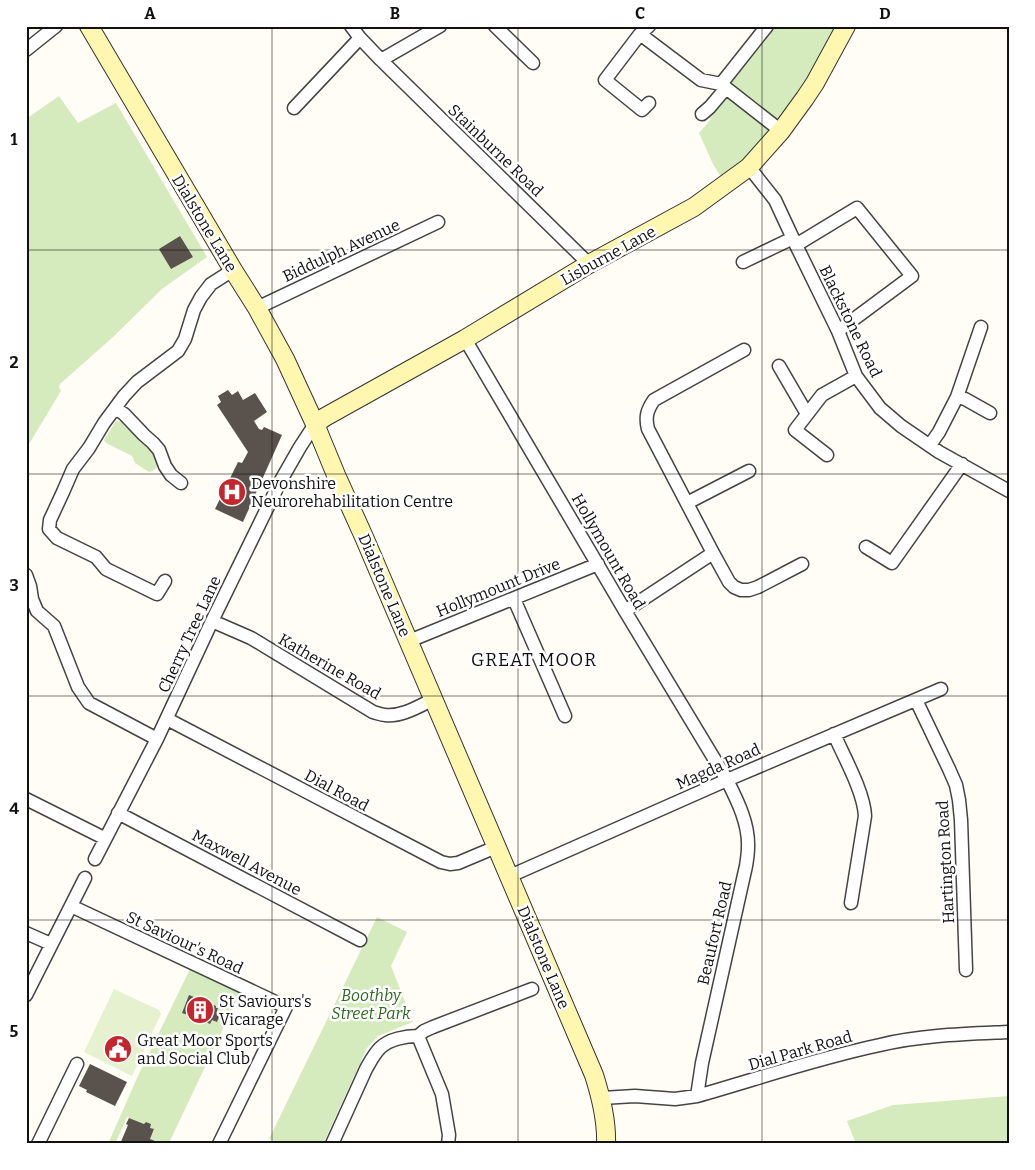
<svg xmlns="http://www.w3.org/2000/svg" width="1035" height="1170" font-family="Bitter,serif">
  <style>
    .green { fill: #d5ebbd }
    .pitch { fill: #e6f2cf }
    .building { fill: #5a524d }
    .lines { fill: none; stroke-linecap: round; stroke-linejoin: round }
    .street-casing { stroke: #444; stroke-width: 15 }
    .secondary-casing { stroke: #333; stroke-width: 20 }
    .street { stroke: #fff; stroke-width: 12 }
    .secondary { stroke: #fff6b0; stroke-width: 18 }
    .grid { fill: none; stroke: #111; stroke-width: 1; stroke-opacity: 0.55 }
    .labels { text-anchor: middle; stroke-width: 5; stroke-linejoin: round; paint-order: stroke }
    .street-label { font-size: 16px; fill: #111; stroke: #fff }
    .poi-label { font-size: 16px; fill: #111; stroke: #fff; text-anchor: start }
    .park-label { font-size: 16px; font-style: italic; fill: #2f6b1f; stroke: #fff }
    .neighbourhood-label { font-size: 18px; letter-spacing: 1px; fill: #111; stroke: #fff }
    .neatline { fill: none; stroke: #111; stroke-width: 2 }
    .grid-label { font-size: 16px; text-anchor: middle; font-weight: bold; fill: #111 }
  </style>
  <rect width="100%" height="100%" fill="#fffdf5"/>
  <!-- green -->
  <path class="green" d="M767 26H846L815 83 725 184 713 164 699 133 711 119 702 114Z
    M59 96 78 123 116 103 207 257 162 289 113 337 60 384 59 387 61 391 26 449V119Z
    M116 421C121 421 123 423 125 427 139 429 174 466 149 472L135 463 132 456 106 443 104 440Z
    M377 917 407 932 391 966 413 1022 378 1036 367 1048 323 1144H281L269 1139Z
    M190 969 240 993 169 1143 170 1144H153L154 1141 150 1139 154 1130 150 1128 151 1124 146 1122 144 1124 127 1117 115 1144H108L137 1078Z
    M1009 1096V1144H856L847 1121 893 1105Z"/>
  <!-- pitch -->
  <path class="pitch" d="M114 989 159 1010 161 1014 132 1076 84 1052Z"/>
  <!-- building -->
  <path class="building" d="M180 236 193 257 171 269 159 249Z
    M228 390 232 395 238 391 243 400 255 393 267 412 254 421 259 429 262 430 264 427 282 435 243 522 215 509 238 462 242 463 248 452 217 405 221 402 218 396Z
    M189 995 216 1006V1008H218L217 1011 221 1012 217 1022 212 1020 210 1024 204 1021 203 1023 187 1017 188 1015 182 1013Z
    M90 1064 127 1082 115 1106 86 1092 87 1090 79 1086Z
    M129 1118 144 1124 146 1122 151 1124 150 1128 154 1129 150 1139 155 1141 153 1144H120L128 1125 126 1124Z"/>
  <g class="lines">
    <defs>
      <path id="street" d="M351 26 360 38 381 60 589 264
        M495 26 533 63
        M649 26 640 34 605 80 642 110 649 103
        M767 26 721 84 781 131
        M640 34 701 80 721 84
        M26 50 56 26
        M381 60 440 26
        M294 108 360 38
        M702 114 710 107 726 88
        M749 167 775 200 796 245 838 331 856 376 880 408 901 426 939 452 1009 491
        M796 245 857 208 912 276 838 331
        M743 262 793 238
        M257 308 438 222
        M465 339 625 611 727 780C737 800 749 823 748 847 748 853 747 860 746 866L702 1063 697 1096
        M744 350 654 400C647 410 645 417 648 429L713 553 729 582 734 587 741 590H749L758 587 802 564
        M779 366 807 414
        M957 397 965 399 990 413
        M115 408 124 414 144 435 153 443 159 450 165 466 171 475 181 483
        M930 445 939 432 957 397 981 327
        M827 455 795 430 822 395 856 376
        M687 503 749 471
        M866 547 892 563 962 464
        M26 575 30 586 32 599 37 611 54 626 78 687 89 703 157 739
        M165 581 157 594 106 569 96 557 57 538 49 529 50 520 63 492 73 469 89 448 104 423 124 396 137 382 178 351 185 339 194 310 201 297 211 284 233 270
        M514 599 565 716
        M625 611 713 553
        M212 621 251 638 373 712C377 713 381 715 385 715 402 717 419 706 434 699
        M409 641 598 564
        M916 700 949 769 956 785 959 800 961 820 966 970
        M167 719 441 862 450 864 458 863 496 847
        M834 734C844 757 864 792 865 816L851 903
        M26 799 104 838
        M118 813 360 940
        M95 859 157 739 212 621 280 482 300 447 315 424
        M510 876 727 780 941 689
        M71 906 286 1007 219 1144
        M26 933 51 944
        M26 995 85 878
        M602 1098 635 1096 675 1099 697 1096C757 1079 818 1058 880 1045 922 1035 966 1034 1009 1032
        M38 1144 77 1064
        M332 1144 366 1069C370 1062 374 1054 380 1048 389 1039 406 1036 418 1036
        M448 1144 449 1135 442 1094 418 1036 424 1031 433 1027 532 989"/>
      <path id="secondary" d="M89 26 233 270 257 308 285 359 315 424 336 475 364 537 594 1075C601 1097 607 1120 606 1144
        M315 424 325 417 465 339 589 264 694 207 749 167 781 131 805 98 815 83 846 26"/>
    </defs>
    <!-- street casing -->
    <use href="#street" class="street-casing"/>
    <!-- secondary casing -->
    <use href="#secondary" class="secondary-casing"/>
    <!-- street -->
    <use href="#street" class="street"/>
    <!-- secondary -->
    <use href="#secondary" class="secondary"/>
  </g>
  <!-- grid -->
  <path class="grid" d="M272 26V1144M518 26V1144M762 26V1144M26 250H1009M26 474H1009M26 696H1009M26 920H1009"/>
  <!-- icons -->
  <defs>
    <symbol id="hospital-disc" viewBox="-11 -11 22 22"><circle r="9.5" fill="#c4262e" stroke="#fff"/><path d="M-5-5h3v3.5h4V-5h3V5h-3V1.5h-4V5h-3Z" fill="#fff"/></symbol>
    <symbol id="building-disc" viewBox="-11 -11 22 22"><circle r="9.5" fill="#c4262e" stroke="#fff"/><path d="M-4-6H4V6H1V3H-1V6H-4ZM-2.5-4.3h1.7v1.8h-1.7ZM.8-4.3h1.7v1.8H.8ZM-2.5-1h1.7V.8h-1.7ZM.8-1h1.7V.8H.8Z" fill="#fff"/></symbol>
    <symbol id="civic-disc" viewBox="-11 -11 22 22"><circle r="9.5" fill="#c4262e" stroke="#fff"/><path d="M-.6-6.5H3V-4.5H.6V-3L4-1V1h2V6H-6V1h2V-1L-.6-3ZM-1.2 2.5V6h2.4V2.5Z" fill="#fff"/></symbol>
  </defs>
  <g fill-rule="evenodd">
    <use href="#hospital-disc" x="216" y="476" width="32" height="32"/>
    <use href="#building-disc" x="184" y="994" width="32" height="32"/>
    <use href="#civic-disc" x="102" y="1033" width="32" height="32"/>
  </g>
  <g class="labels">
    <!-- street labels -->
    <g class="street-label">
      <text transform="translate(496 150) rotate(44)" y="6">Stainburne Road</text>
      <text transform="translate(205 223) rotate(59)" y="6">Dialstone Lane</text>
      <text transform="translate(341 250) rotate(-25)" y="6">Biddulph Avenue</text>
      <text transform="translate(608 255) rotate(-29)" y="6">Lisburne Lane</text>
      <text transform="translate(851 321) rotate(64)" y="6">Blackstone Road</text>
      <text transform="translate(609 551) rotate(60)" y="6">Hollymount Road</text>
      <text transform="translate(385 585) rotate(67)" y="6">Dialstone Lane</text>
      <text transform="translate(498 587) rotate(-22)" y="6">Hollymount Drive</text>
      <text transform="translate(189 634) rotate(-65)" y="6">Cherry Tree Lane</text>
      <text transform="translate(330 666) rotate(30)" y="6">Katherine Road</text>
      <text transform="translate(718 766) rotate(-24)" y="6">Magda Road</text>
      <text transform="translate(337 790) rotate(28)" y="6">Dial Road</text>
      <text transform="translate(247 862) rotate(28)" y="6">Maxwell Avenue</text>
      <text transform="translate(945 862) rotate(-93)" y="6">Hartington Road</text>
      <text transform="translate(714 933) rotate(-77)" y="6">Beaufort Road</text>
      <text transform="translate(185 942) rotate(25)" y="6">St Saviour's Road</text>
      <text transform="translate(544 957) rotate(67)" y="6">Dialstone Lane</text>
      <text transform="translate(800 1050) rotate(-16)" y="6">Dial Park Road</text>
    </g>
    <!-- poi labels -->
    <g class="poi-label">
      <text x="251" y="489">Devonshire<tspan x="251" dy="18">Neurorehabilitation Centre</tspan></text>
      <text x="219" y="1007">St Saviours's<tspan x="219" dy="18">Vicarage</tspan></text>
      <text x="137" y="1046">Great Moor Sports<tspan x="137" dy="18">and Social Club</tspan></text>
    </g>
    <!-- park labels -->
    <g class="park-label">
      <text x="371" y="1001">Boothby<tspan x="371" dy="18">Street Park</tspan></text>
    </g>
    <!-- neighbourhood labels -->
    <g class="neighbourhood-label">
      <text x="534" y="666">GREAT MOOR</text>
    </g>
  </g>
  <!-- border -->
  <rect width="1035" height="1170" fill="none" stroke="#ffffff" stroke-width="55"/>
  <rect x="28" y="28" width="980" height="1114" class="neatline"/>
  <g class="grid-label">
    <text x="150" y="19">A</text>
    <text x="395" y="19">B</text>
    <text x="640" y="19">C</text>
    <text x="885" y="19">D</text>
    <text x="14" y="145">1</text>
    <text x="14" y="368">2</text>
    <text x="14" y="591">3</text>
    <text x="14" y="814">4</text>
    <text x="14" y="1037">5</text>
  </g>
</svg>
